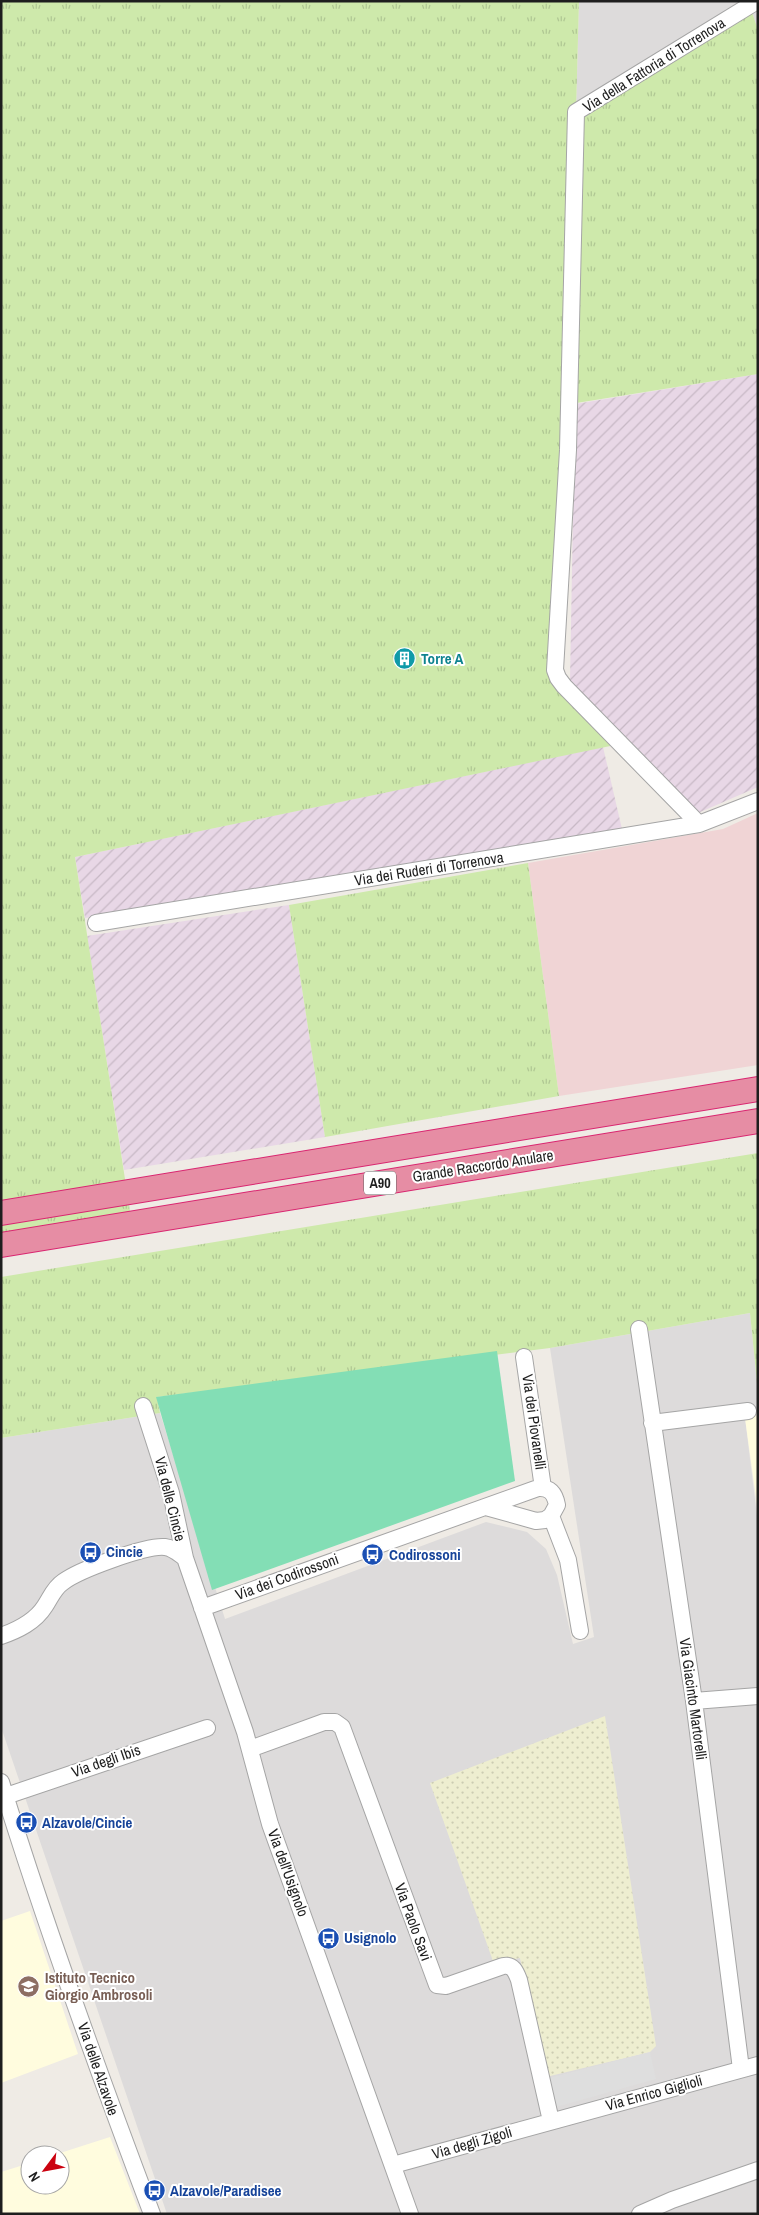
<svg xmlns="http://www.w3.org/2000/svg" width="759" height="2215" font-family="'Archivo Narrow',sans-serif">
  <style>
    .residential { fill: #dddbdb; fill-rule: evenodd }
    .commercial { fill: #f0d4d5 }
    .industrial { fill: url(#industrial-furrows) }
    .education { fill: #fffcde }
    .farmland { fill: url(#farmland-dots) }
    .grass { fill: url(#grass-tufts) }
    .pitch { fill: #83deb5 }
    .parking { fill: #dedede }
    .lines { fill: none; stroke-linecap: round; stroke-linejoin: round }
    .minor-casing { stroke: #a5a5a5; stroke-width: 18 }
    .highway-casing { stroke: #d92670; stroke-width: 26 }
    .minor { stroke: #fff; stroke-width: 16 }
    .highway { stroke: #e68da4; stroke-width: 24 }
    .labels { text-anchor: middle; stroke-width: 4; stroke-linejoin: round; paint-order: stroke }
    .shield { fill: #fff; stroke: #626262; stroke-width: 1 }
    .shield-label { font-size: 14px; font-weight: bold; fill: #1e1e1e }
    .street-label { font-size: 15px; fill: #1e1e1e; stroke: #fff }
    .culture-label { font-size: 15px; font-weight: bold; fill: #0d838f; stroke: #fff; text-anchor: start }
    .transit-label { font-size: 15px; font-weight: bold; fill: #164399; stroke: #fff; text-anchor: start }
    .education-label { font-size: 15px; font-weight: bold; fill: #785e54; stroke: #fff; text-anchor: start }
  </style>
  <defs>
    <pattern id="industrial-furrows" width="10" height="10" patternUnits="userSpaceOnUse" patternTransform="scale(1.25)"><rect width="10" height="10" fill="#e8d7e6"/><path d="M-1 1l2-2M0 10L10 0M9 11l2-2" fill="none" stroke="#c7b8c5"/></pattern>
    <pattern id="farmland-dots" width="8" height="8" patternUnits="userSpaceOnUse" patternTransform="scale(1.25)"><rect width="8" height="8" fill="#eeeed0"/><path d="M2 2h.1M6 6h.1" fill="none" stroke="#ccccb2" stroke-width="1.8" stroke-linecap="round"/></pattern>
    <pattern id="grass-tufts" width="24" height="20" patternUnits="userSpaceOnUse" patternTransform="scale(1.25)"><rect width="24" height="20" fill="#cee9ab"/><path d="M3 7l-1-3M5 7V3M7 7l1-3M15 17l-1-3M17 17v-4M19 17l1-3" fill="none" stroke="#b0c793"/></pattern>
  </defs>
  <rect width="100%" height="100%" fill="#efebe5"/>
  <!-- residential -->
  <path class="residential" d="M579 1H758V30L750 6 576 112Z
    M750 1313 758 1393V1412L745 1418 758 1524V2214H167L1 1727V1438L160 1413 225 1619 486 1522 527 1532 546 1549 557 1575 573 1644 594 1637 550 1348ZM520 1957 650 2052 546 2076Z"/>
  <!-- commercial -->
  <path class="commercial" d="M758 813V1065L559 1096 528 863 723 829Z"/>
  <!-- industrial -->
  <path class="industrial" d="M758 374V787L698 813 570 681 575 404Z
    M603 747 622 829 85 918 75 857Z
    M289 905 325 1137 124 1170 87 936Z"/>
  <!-- education -->
  <path class="education" d="M758 1415V1512L745 1418Z
    M30 1911 78 2054 1 2083V1921Z
    M110 2137 140 2214H1V2172L30 2163V2185H60V2155H54Z"/>
  <!-- farmland -->
  <path class="farmland" d="M605 1716 656 2046 650 2052 546 2077 520 1958 494 1964 430 1783Z"/>
  <!-- grass -->
  <path class="grass" d="M1 1H579L576 112 750 6 758 30V374L570 404 556 674 620 744 75 857 132 1224 1 1245Z
    M528 863 559 1096 325 1137 289 905Z
    M758 1153V1393L750 1313 550 1348 157 1397 160 1413 1 1438V1277Z"/>
  <!-- pitch -->
  <path class="pitch" d="M497 1351 515 1481 212 1590 156 1397Z"/>
  <!-- parking -->
  <path class="parking" d="M650 2052 656 2079 556 2107 549 2078Z"/>
  <g class="lines">
    <defs>
      <path id="minor" d="M699 824 564 686 558 678 555 670 568 450 576 112 757 1
        M96 923 699 824 758 801
        M639 1329 694 1701 741 2069
        M524 1357 543 1488
        M143 1406 171 1493 185 1558 245 1732 270 1824 410 2214
        M652 1423 748 1411
        M551 1516 568 1560 580 1631
        M202 1608 538 1488C550 1487 555 1494 557 1505L551 1516 545 1520 536 1521 486 1507
        M1 1636C18 1630 35 1622 45 1606 51 1597 54 1588 63 1582 79 1570 146 1545 165 1547 173 1548 178 1553 185 1558
        M694 1701 758 1696
        M250 1749 324 1722H335L342 1727 437 1985 446 1986 503 1966C513 1964 516 1972 519 1980L551 2121
        M1 1782C46 1928 98 2071 152 2214
        M6 1796 207 1728
        M393 2165 758 2065
        M640 2214 672 2200 758 2170"/>
      <path id="highway" d="M1 1213 758 1089
        M1 1245 758 1121"/>
    </defs>
    <!-- minor casing -->
    <use href="#minor" class="minor-casing"/>
    <!-- highway casing -->
    <use href="#highway" class="highway-casing"/>
    <!-- minor -->
    <use href="#minor" class="minor"/>
    <!-- highway -->
    <use href="#highway" class="highway"/>
  </g>
  <!-- icons -->
  <defs>
    <symbol id="building-disc" viewBox="-11 -11 22 22"><circle r="9.5" fill="#0f9aa8" stroke="#fff"/><path d="M-4-6H4V6H1V3H-1V6H-4ZM-2.5-4.3h1.7v1.8h-1.7ZM.8-4.3h1.7v1.8H.8ZM-2.5-1h1.7V.8h-1.7ZM.8-1h1.7V.8H.8Z" fill="#fff"/></symbol>
    <symbol id="bus-disc" viewBox="-11 -11 22 22"><circle r="9.5" fill="#1a4fb4" stroke="#fff"/><path d="M-5-6H5V4H4V6H2V4H-2V6H-4V4H-5ZM-3.5-4V0h7V-4ZM-3.5 1.2v1.5H-2V1.2ZM2 1.2v1.5H3.5V1.2Z" fill="#fff"/></symbol>
    <symbol id="school-disc" viewBox="-11 -11 22 22"><circle r="9.5" fill="#8d6e63" stroke="#fff"/><path d="M0-5L7-2L0 1L-7-2ZM-4 1L0 2.5L4 1V4Q0 6-4 4Z" fill="#fff"/></symbol>
  </defs>
  <g fill-rule="evenodd">
    <use href="#building-disc" x="392" y="646" width="25" height="25"/>
    <use href="#bus-disc" x="78" y="1540" width="25" height="25"/>
    <use href="#bus-disc" x="360" y="1542" width="25" height="25"/>
    <use href="#bus-disc" x="14" y="1810" width="25" height="25"/>
    <use href="#bus-disc" x="316" y="1926" width="25" height="25"/>
    <use href="#school-disc" x="16" y="1974" width="25" height="25"/>
    <use href="#bus-disc" x="142" y="2178" width="25" height="25"/>
  </g>
  <g class="labels">
    <!-- shield labels -->
    <rect class="shield" x="364" y="1171.5" width="32" height="23" rx="4"/>
    <g class="shield-label">
      <text x="380" y="1188">A90</text>
    </g>
    <!-- street labels -->
    <g class="street-label">
      <text transform="translate(654 65) rotate(-32)" y="5">Via della Fattoria di Torrenova</text>
      <text transform="translate(429 869) rotate(-9)" y="5">Via dei Ruderi di Torrenova</text>
      <text transform="translate(483 1166) rotate(-9)" y="5">Grande Raccordo Anulare</text>
      <text transform="translate(534 1422) rotate(82)" y="5">Via dei Piovanelli</text>
      <text transform="translate(170 1499) rotate(76)" y="5">Via delle Cincie</text>
      <text transform="translate(287 1577) rotate(-20)" y="5">Via dei Codirossoni</text>
      <text transform="translate(693 1699) rotate(82)" y="5">Via Giacinto Martorelli</text>
      <text transform="translate(106 1761) rotate(-19)" y="5">Via degli Ibis</text>
      <text transform="translate(288 1873) rotate(70)" y="5">Via dell'Usignolo</text>
      <text transform="translate(413 1922) rotate(70)" y="5">Via Paolo Savi</text>
      <text transform="translate(98 2069) rotate(71)" y="5">Via delle Alzavole</text>
      <text transform="translate(654 2093) rotate(-15)" y="5">Via Enrico Giglioli</text>
      <text transform="translate(472 2143) rotate(-16)" y="5">Via degli Zigoli</text>
    </g>
    <!-- culture labels -->
    <g class="culture-label">
      <text x="421" y="664">Torre A</text>
    </g>
    <!-- transit labels -->
    <g class="transit-label">
      <text x="106" y="1557">Cincie</text>
      <text x="389" y="1560">Codirossoni</text>
      <text x="42" y="1828">Alzavole/Cincie</text>
      <text x="344" y="1943">Usignolo</text>
      <text x="170" y="2196">Alzavole/Paradisee</text>
    </g>
    <!-- education labels -->
    <g class="education-label">
      <text x="45" y="1983">Istituto Tecnico<tspan x="45" dy="17">Giorgio Ambrosoli</tspan></text>
    </g>
  </g>
  <!-- border -->
  <rect width="759" height="2215" fill="none" stroke="#1e1e1e" stroke-width="5"/>
  <!-- north arrow -->
  <g transform="translate(45 2170) rotate(238)"><circle r="24" fill="#ffffff" stroke="#a5a5a5"/>
  <path d="M0-4L9 19L0 12L-9 19Z" fill="#cb0210"/>
  <text y="-8" font-size="14" font-weight="bold" text-anchor="middle" fill="#1e1e1e">N</text>
  </g>
</svg>
